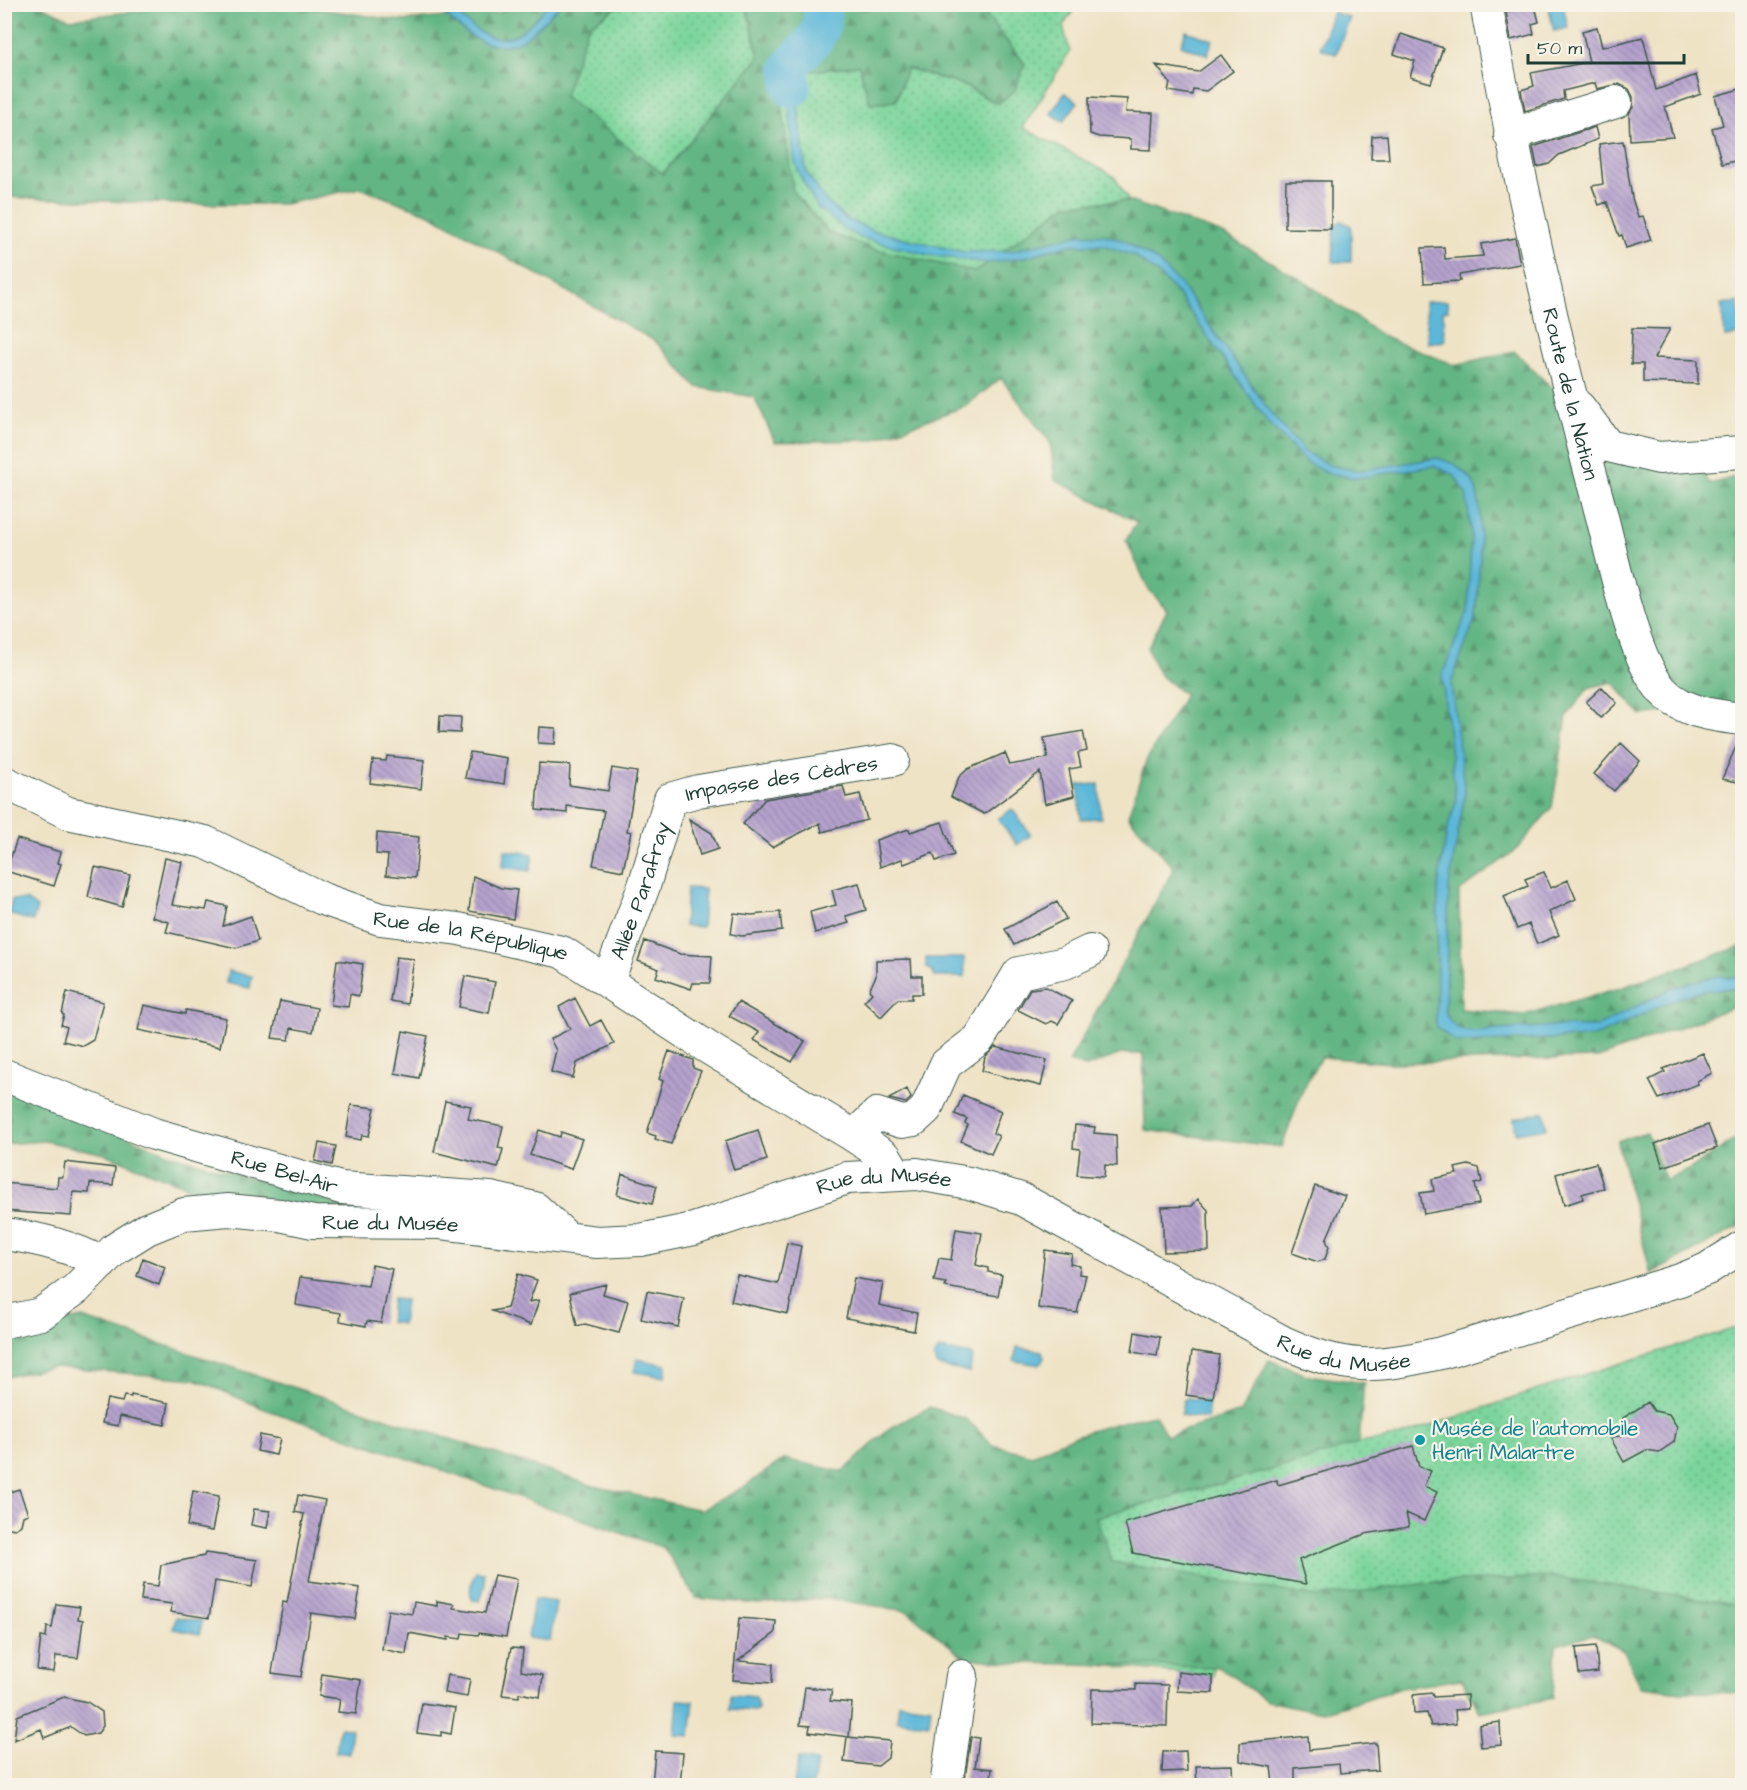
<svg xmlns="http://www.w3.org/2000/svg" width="1747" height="1790" font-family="'Architects Daughter',sans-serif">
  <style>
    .grass { fill: url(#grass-dots); stroke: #4d8968; stroke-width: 1.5 }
    .forest { fill: url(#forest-firs); stroke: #427a5c; stroke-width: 1.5 }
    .water { fill: #5bb7d9; stroke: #3d7a86; stroke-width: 1.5 }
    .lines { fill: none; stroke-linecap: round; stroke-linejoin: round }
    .river { stroke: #5bb7d9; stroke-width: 38 }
    .building { fill: url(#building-back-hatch) }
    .minor-casing { stroke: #3e564a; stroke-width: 34 }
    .minor { stroke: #fff; stroke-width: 32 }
    .culture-dot { fill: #0f9aa8; stroke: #f7f3e8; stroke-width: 2 }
    .labels { text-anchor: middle; stroke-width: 4.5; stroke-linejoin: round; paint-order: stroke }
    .street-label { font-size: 21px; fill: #1f3d34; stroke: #f7f3e8 }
    .culture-label { font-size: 21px; fill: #0d838f; stroke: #f7f3e8; text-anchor: start }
  </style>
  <defs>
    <pattern id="grass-dots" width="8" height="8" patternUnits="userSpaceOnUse" patternTransform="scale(1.5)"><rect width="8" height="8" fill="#7bd59c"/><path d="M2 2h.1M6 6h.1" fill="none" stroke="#64ae80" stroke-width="1.8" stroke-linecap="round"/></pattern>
    <pattern id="forest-firs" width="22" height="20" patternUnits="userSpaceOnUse" patternTransform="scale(1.5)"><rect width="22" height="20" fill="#64b684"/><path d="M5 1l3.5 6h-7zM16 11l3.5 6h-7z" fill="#52956d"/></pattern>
    <pattern id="building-back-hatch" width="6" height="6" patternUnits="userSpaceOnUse" patternTransform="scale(1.5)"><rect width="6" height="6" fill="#b6a2ce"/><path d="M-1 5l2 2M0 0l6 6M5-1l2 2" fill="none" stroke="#9385a8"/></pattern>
  </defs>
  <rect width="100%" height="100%" fill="#f7f3e8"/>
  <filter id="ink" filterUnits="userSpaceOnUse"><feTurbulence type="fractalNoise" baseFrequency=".0167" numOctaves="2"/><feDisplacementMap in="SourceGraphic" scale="12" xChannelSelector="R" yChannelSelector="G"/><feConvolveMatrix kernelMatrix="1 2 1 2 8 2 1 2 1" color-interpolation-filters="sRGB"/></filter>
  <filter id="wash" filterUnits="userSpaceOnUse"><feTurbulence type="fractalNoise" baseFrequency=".008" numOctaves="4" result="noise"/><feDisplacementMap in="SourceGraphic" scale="24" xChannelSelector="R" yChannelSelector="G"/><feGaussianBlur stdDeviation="1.35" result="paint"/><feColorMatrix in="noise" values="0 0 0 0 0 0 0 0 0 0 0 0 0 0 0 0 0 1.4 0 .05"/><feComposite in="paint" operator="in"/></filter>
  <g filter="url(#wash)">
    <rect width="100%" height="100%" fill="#efe3c6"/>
    <!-- grass -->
    <path class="grass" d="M620 5H746L760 57 663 174 563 96 588 26Z
      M978 5H1077L1063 26 1070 51 1023 128 1114 176 1129 201 1067 204 975 272 873 249 829 233 793 192 778 75 859 65 870 104 907 68 965 86 998 104 1025 64Z
      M1742 1326V1639L1665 1608 1214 1662 1213 1676 1079 1663 1029 1525 1155 1501 1294 1464 1359 1443 1397 1437 1577 1377Z"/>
    <!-- forest -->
    <path class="forest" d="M286 4 402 21 500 12 509 5H620L588 26 564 96 663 174 759 57 746 5H978L1025 64 1015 90 998 104 965 86 907 68 896 101 870 104 859 65 778 75 793 192 829 233 873 249 975 272 1067 204 1129 201 1223 234 1302 280 1384 337 1455 365 1514 351 1546 382 1629 451H1692L1710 484 1742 475V709L1718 706 1641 715 1612 682 1588 688 1567 716 1552 807 1517 849 1459 892 1461 1009 1524 1015 1623 987 1742 946V1004L1598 1058 1390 1063 1321 1057 1301 1094 1282 1147 1145 1130 1143 1054H1121L1086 1067 1069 1062 1174 868 1128 816 1146 761 1185 695 1160 675 1147 649 1167 610 1148 588 1126 540 1137 522 1055 480 1050 442 1001 378 966 406 872 440 775 442 754 397 697 387 655 341 430 214 360 188 285 204H180L5 197V5H39L70 19 188 5Z
      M5 1087 167 1153 359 1210 228 1203 105 1154 44 1141 5 1144Z
      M1647 1132 1666 1181 1690 1169 1742 1135V1225L1651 1274 1617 1141Z
      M82 1318 594 1486 701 1510 742 1488 784 1459 843 1472 888 1429 930 1407 966 1419 993 1445 1032 1455C1072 1434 1111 1423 1155 1415L1167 1436 1241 1412 1269 1360 1306 1375 1364 1383 1359 1443 1294 1464 1096 1517 1112 1562 1317 1597 1437 1582 1555 1577 1742 1605V1693L1682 1692 1641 1687 1624 1651 1593 1635 1556 1645 1553 1698 1480 1712 1461 1679 1402 1688 1322 1712 1267 1701 1219 1667 1014 1663 965 1658 907 1611 826 1598 759 1604 696 1598 664 1548 262 1408 195 1379 53 1367 5 1377V1335Z"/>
    <!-- water -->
    <path class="water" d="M437 5H448C466 22 489 48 517 34 529 28 539 14 548 5H560C548 16 536 32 522 40 489 58 456 28 437 5Z
      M822 5H827C846 47 802 49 794 70L806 172 825 200 845 218 874 231 963 252 1010 251 1082 234 1105 235 1125 241 1156 260 1181 285 1271 413 1305 452 1329 465 1358 471 1437 458 1455 464 1472 480 1477 492 1480 516V557L1476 617 1451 683 1465 793 1449 886 1445 1010C1449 1024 1457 1030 1471 1032L1553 1026 1596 1027 1668 990 1691 982 1717 976 1742 978V989C1700 985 1668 1001 1631 1020 1618 1026 1606 1034 1592 1037L1457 1043 1436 1027 1438 887 1447 830 1456 802 1442 675 1468 611 1471 533 1466 493 1454 475 1434 466 1356 478 1327 473 1307 463 1269 424 1176 292 1158 274 1134 256 1103 245H1068L1021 258 988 263 929 255 861 238 847 231 818 208 799 174 794 158 786 67C791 42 836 46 822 5Z
      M1548 5H1563L1568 28 1554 31Z
      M1333 12 1350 18 1336 54 1320 48Z
      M1186 31 1213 40 1207 55 1181 45Z
      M1065 93 1078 102 1063 122 1051 113Z
      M1341 221 1351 226V262H1333L1334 226Z
      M1447 301 1448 310 1443 311 1445 341 1428 343 1425 302Z
      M1738 302 1742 334 1725 337 1721 304Z
      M1099 784 1101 818 1081 819 1078 785Z
      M1012 809 1031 835 1017 845 998 819Z
      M505 850 533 854 530 871 502 867Z
      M687 888 705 889 702 927 684 926Z
      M12 900H26L37 908 33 921 8 914Z
      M926 958H964L965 977H935L932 971 926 967Z
      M228 971 252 976 250 988 226 983Z
      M1544 1112 1547 1128 1516 1133 1514 1118Z
      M392 1299 405 1300 402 1324 390 1322Z
      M1017 1347 1042 1351 1044 1358 1040 1365 1014 1361Z
      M940 1349 972 1355 970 1372 937 1366 933 1357Z
      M637 1359 667 1365 665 1377 634 1372Z
      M1187 1398 1209 1401 1207 1419 1181 1415 1183 1401Z
      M476 1572 484 1573 485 1585 480 1601 472 1600C469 1590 471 1580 476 1572Z
      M534 1599 556 1602 550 1641 528 1638Z
      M176 1617 202 1621 200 1634 173 1629Z
      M731 1695 756 1697 758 1709 755 1711 730 1709Z
      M678 1700 694 1701 690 1736 675 1735Z
      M899 1703 931 1707 929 1724 897 1720Z
      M340 1727 352 1729 349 1754 336 1752Z
      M798 1758 817 1761 813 1785H794Z"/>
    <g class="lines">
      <!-- river -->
      <path class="river" d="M792 89 790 67C807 44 828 37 821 4"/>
    </g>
    <g id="blocks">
      <!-- building -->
      <path class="building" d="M1535 6 1539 22 1532 24 1534 34 1511 40 1506 12Z
        M1597 27 1602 47 1643 37 1656 90 1696 75 1701 94 1665 107 1673 137 1630 140 1629 114 1633 107V97L1629 89 1619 84 1597 89 1595 83 1563 91 1564 99 1525 111 1521 90 1534 86 1531 73 1589 62 1582 31Z
        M1401 34 1443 48 1431 83 1410 77 1415 61 1394 54Z
        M1221 55 1233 71 1206 91 1193 89 1192 95 1168 91 1170 83 1156 65 1198 72Z
        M1743 88V159L1722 164 1712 128 1723 125 1715 96Z
        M1089 97 1127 99 1126 112 1153 113 1151 150 1131 149V139L1099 137 1090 134Z
        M1595 127 1598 139 1559 155 1549 164 1537 167 1533 147Z
        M1387 135 1389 159H1371L1372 136Z
        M1623 141 1632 198 1638 217 1643 216 1651 240 1626 248 1622 235 1619 236 1607 202 1599 205 1592 186 1603 184 1599 144Z
        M1286 181H1331V229L1285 228Z
        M1515 238 1520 264 1459 275 1460 281 1424 283 1422 248 1444 247 1445 259 1483 256 1481 244Z
        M1632 328 1670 329 1654 358 1698 360V384L1643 382V364H1631Z
        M1602 687 1617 703 1601 718 1586 702Z
        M440 716 461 717 460 733 439 732Z
        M539 727 556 728 555 744 538 743Z
        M1083 731 1087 751 1078 753 1081 767 1069 769 1074 796 1045 804 1040 772 984 814 951 797 959 777 968 769 1005 753 1010 765 1048 758 1044 738Z
        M1740 737H1743V783L1722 779Z
        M1621 743 1640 761 1614 791 1594 774Z
        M470 752 507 758 504 784 465 778Z
        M387 756 424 760 421 789 370 783 373 760 386 761Z
        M539 763 570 765 569 785 608 791 612 768 637 772 627 831 631 832 623 871 593 865 604 811 567 806V813L536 810Z
        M843 786 846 797 860 794 867 820 822 832 820 823 772 847 743 824 765 799Z
        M689 819 712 833 718 849 700 855Z
        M942 822 954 855 936 861 933 853 904 864 902 859 880 867 876 840 909 829 910 832Z
        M377 833 419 837 415 878 386 875 388 855 376 854Z
        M17 839 61 852 58 863 61 864 54 886 6 871Z
        M165 858 182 862 172 905 206 910 208 902 227 906 223 926 251 916 258 941 236 948 166 932 169 922 152 917Z
        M95 867 130 875 122 907 88 897Z
        M1544 872 1551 888 1568 880 1576 899 1549 912 1559 935 1537 944 1529 924 1517 929 1504 896 1528 886 1525 879Z
        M473 876 501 888 517 890 513 919 469 911Z
        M859 883 866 910 846 916 849 923 815 933 810 912 836 905 832 890Z
        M1057 902 1066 919 1014 945 1005 929Z
        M780 912 782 931 742 936 731 934 734 913 752 915Z
        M645 941 680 954 712 956 710 983H693L691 989 656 977 659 969 638 961Z
        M396 957 414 959 407 1004 390 1001Z
        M911 959 912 976H922V994H912V999H898L881 1017 864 1001 872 993 869 990 876 976V960Z
        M337 960 363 964 359 996 350 994 348 1007 331 1005Z
        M465 976 495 982 489 1013 459 1007Z
        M1046 987 1072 1001 1058 1024 1052 1021 1046 1024 1018 1010 1030 989Z
        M67 992 103 1002 93 1040 83 1046 63 1041 67 1027 61 1025 64 1015 62 1014Z
        M575 998 590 1026 601 1020 614 1044 577 1063 573 1078 551 1072 556 1050 550 1039 570 1029 559 1007Z
        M280 1001 317 1008 313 1032 291 1028 289 1040 272 1038Z
        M738 1002 805 1041 792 1062 754 1040 759 1032 729 1016Z
        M144 1005 185 1014 186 1010 226 1018 220 1047 138 1030Z
        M403 1031 428 1036 419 1078 395 1073Z
        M995 1047 1047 1060 1041 1086 982 1071 985 1057Z
        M669 1051 693 1060V1068L701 1071 671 1144 655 1139 656 1136 647 1133 663 1081 659 1079Z
        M1703 1053 1712 1073 1697 1081 1698 1084 1659 1099 1649 1080 1665 1072 1663 1069Z
        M907 1089 911 1098 906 1103 889 1099Z
        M963 1095 1001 1111 993 1133 999 1136 991 1154 961 1141 968 1125 965 1123 967 1119 955 1114Z
        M445 1101 471 1106 468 1119 503 1126 498 1148 503 1149 498 1168 434 1152Z
        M351 1105 375 1108 369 1136 362 1135 361 1140 346 1137Z
        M1075 1125 1095 1127 1094 1133 1116 1135 1117 1166 1105 1165 1104 1177 1077 1175 1080 1149 1073 1148Z
        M1708 1125 1717 1148 1663 1167 1655 1144Z
        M539 1130 560 1137 561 1132 582 1139 571 1169 530 1155Z
        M758 1130 767 1160 734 1170 725 1141Z
        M319 1143 336 1146 332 1165 315 1161Z
        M65 1162 115 1168 113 1185 90 1183 89 1193 73 1192 71 1216 4 1211V1183L57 1188 58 1177H63Z
        M1596 1163 1604 1188 1582 1194 1583 1199 1564 1205 1556 1174Z
        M1468 1165 1479 1168 1482 1182 1475 1184 1479 1204 1424 1214 1420 1193 1434 1191 1432 1179 1457 1174 1455 1168Z
        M622 1174 657 1186 652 1204 617 1195Z
        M1315 1186 1345 1196 1326 1240 1329 1247 1325 1259 1318 1262 1292 1253Z
        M1198 1199 1208 1210 1209 1251 1164 1252 1162 1207 1192 1206Z
        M956 1229 982 1233 976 1265 988 1268V1272L1002 1275 998 1296 945 1287 946 1283 934 1281 939 1258 951 1260Z
        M787 1243 801 1246 788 1314 731 1301 737 1275 778 1284Z
        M1045 1250 1072 1254 1070 1264 1080 1266 1079 1274 1086 1275 1077 1313 1038 1308Z
        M143 1258 165 1267 159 1285 137 1276Z
        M372 1265 392 1269 381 1323 367 1321 366 1326 340 1321 341 1313 296 1305 300 1277 368 1286Z
        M518 1274 537 1280 529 1302 539 1300 531 1325 492 1311 507 1308Z
        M854 1278 883 1283 879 1305 917 1313 914 1331 846 1318Z
        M606 1284 603 1294 628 1301 619 1333 585 1324 577 1326 570 1293Z
        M647 1291 684 1298 678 1327 641 1319Z
        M1135 1332 1160 1337 1157 1356 1132 1352Z
        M1192 1351 1219 1355 1213 1399 1186 1395Z
        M131 1395 169 1403 165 1425 120 1416 118 1426 102 1423 107 1399 122 1402 124 1396 131 1397Z
        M1648 1402 1654 1411 1669 1414 1677 1427 1674 1442 1659 1452 1646 1450 1624 1462 1610 1437 1621 1436 1623 1418Z
        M260 1435 280 1439 276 1455 257 1451Z
        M1413 1446 1419 1467 1431 1471 1424 1486 1437 1492 1424 1521 1406 1513 1409 1527 1365 1534 1299 1560 1306 1584 1133 1553 1125 1523 1277 1480 1278 1485Z
        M19 1489 28 1514 23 1516 21 1525 15 1529 4 1527V1494Z
        M193 1491 219 1496 212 1531 187 1526Z
        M298 1495 325 1500 309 1581 360 1588 355 1619 311 1613 301 1677 272 1673 283 1602 287 1603 304 1514 295 1512Z
        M254 1509 270 1511 267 1528 251 1525Z
        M205 1553 257 1560 252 1587 215 1581 209 1618 170 1612 172 1604 141 1600 143 1584 158 1586 161 1565 204 1556Z
        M494 1575 517 1579 506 1637 479 1633 478 1635 462 1633 461 1639 448 1637V1640L409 1633 406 1654 382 1649 388 1610 412 1614 414 1602 437 1606V1601L454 1604 453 1608 485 1613Z
        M56 1604 80 1607 78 1619 83 1620 78 1658 56 1656 54 1672 37 1670 41 1637 46 1638 47 1627 52 1628Z
        M739 1618 776 1621 775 1633 738 1661 773 1664 772 1683 733 1680Z
        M1596 1646 1598 1672 1579 1674 1576 1648Z
        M511 1648 523 1649 521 1671 543 1675 540 1697 519 1693V1697L502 1695Z
        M1178 1672 1213 1676V1693L1177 1691Z
        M322 1674 361 1680 356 1714 338 1712 340 1699 319 1696Z
        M447 1675 470 1679 467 1697 444 1693Z
        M1136 1684 1168 1685 1167 1726 1091 1723 1092 1689 1136 1690Z
        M805 1687 832 1690 830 1701 852 1703 849 1737 809 1732 810 1726 800 1725Z
        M1432 1693 1433 1697 1467 1695 1468 1709 1455 1710 1456 1724 1431 1726 1427 1713 1414 1714 1413 1695Z
        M64 1697 87 1702 102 1712 103 1726 98 1733 84 1736 71 1727 44 1738 41 1729 14 1740 17 1716Z
        M422 1703 455 1708 451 1734 441 1732V1736L417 1733Z
        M1500 1722 1501 1745 1481 1747 1479 1725Z
        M1308 1736 1309 1750 1376 1743 1378 1770 1340 1773 1339 1764 1295 1768V1781L1273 1783 1271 1767 1240 1761V1743Z
        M847 1737 890 1741 888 1758 878 1766 844 1762Z
        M971 1737 979 1738 975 1767 992 1769 990 1785H964Z
        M655 1751 683 1753 680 1785H652Z
        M1186 1751 1187 1771 1162 1772 1163 1752Z
        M1232 1765 1233 1785H1197L1196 1766Z"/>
    </g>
  </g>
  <g filter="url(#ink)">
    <use href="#blocks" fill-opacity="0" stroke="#3e564a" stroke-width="1.5"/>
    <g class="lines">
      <defs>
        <g id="minor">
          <path id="s1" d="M1486 4C1518 176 1556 345 1601 513 1613 559 1630 643 1655 681 1674 711 1709 715 1742 719"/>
          <path d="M1510 135 1616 102"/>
          <path d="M1579 407 1608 446 1659 458 1742 452"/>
          <path id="s2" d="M4 782 68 813 205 842 323 899 380 919 459 929 562 952 710 1049 854 1136 886 1157 896 1174"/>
          <path id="s3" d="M608 981 644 886 670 799 698 791 893 760"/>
          <path id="s4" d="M4 1075 154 1134 341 1188 491 1198 535 1208 566 1237"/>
          <path d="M854 1136 877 1114 902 1122 914 1120 926 1109 946 1064 979 1039 1019 973 1065 963 1090 951"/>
          <path d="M4 1234C38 1238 72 1247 102 1263"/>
          <path id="s5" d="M4 1322 41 1314 76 1289 115 1249 147 1229 184 1214 228 1210 280 1215 313 1222 441 1223 597 1242 640 1240 694 1229 847 1178 917 1174 969 1183 1021 1199 1283 1342C1346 1371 1375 1368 1441 1353L1680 1280 1707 1269 1742 1247"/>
          <path d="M946 1786 962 1676"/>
        </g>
      </defs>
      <!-- minor casing -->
      <use href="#minor" class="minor-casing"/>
      <!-- minor -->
      <use href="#minor" class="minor"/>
    </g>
  </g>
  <!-- markers -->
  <circle class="culture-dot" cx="1420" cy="1440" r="6"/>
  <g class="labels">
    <!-- street labels -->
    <g class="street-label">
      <text dy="7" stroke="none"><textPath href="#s1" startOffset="399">Route de la Nation</textPath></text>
      <text dy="7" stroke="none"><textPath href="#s3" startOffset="306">Impasse des Cèdres</textPath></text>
      <text dy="7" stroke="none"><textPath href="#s3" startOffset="96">Allée Parafray</textPath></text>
      <text dy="7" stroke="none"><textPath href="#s2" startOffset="495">Rue de la République</textPath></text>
      <text dy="7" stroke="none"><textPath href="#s4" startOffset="297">Rue Bel-Air</textPath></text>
      <text dy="7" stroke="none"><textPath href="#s5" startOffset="926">Rue du Musée</textPath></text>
      <text dy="7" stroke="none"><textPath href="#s5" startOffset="422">Rue du Musée</textPath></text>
      <text dy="7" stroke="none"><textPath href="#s5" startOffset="1428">Rue du Musée</textPath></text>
    </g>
    <!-- culture labels -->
    <g class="culture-label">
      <text x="1432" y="1435">Musée de l'automobile<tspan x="1432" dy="24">Henri Malartre</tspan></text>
    </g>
  </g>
  <!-- margin -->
  <rect width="1747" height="1790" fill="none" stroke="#f7f3e8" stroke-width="24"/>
  <!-- scale -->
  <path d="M1528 54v9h156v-9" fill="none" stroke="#1f3d34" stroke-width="3"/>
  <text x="1537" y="54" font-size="18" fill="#1f3d34" stroke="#f7f3e8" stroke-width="4.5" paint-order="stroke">50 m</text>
</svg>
